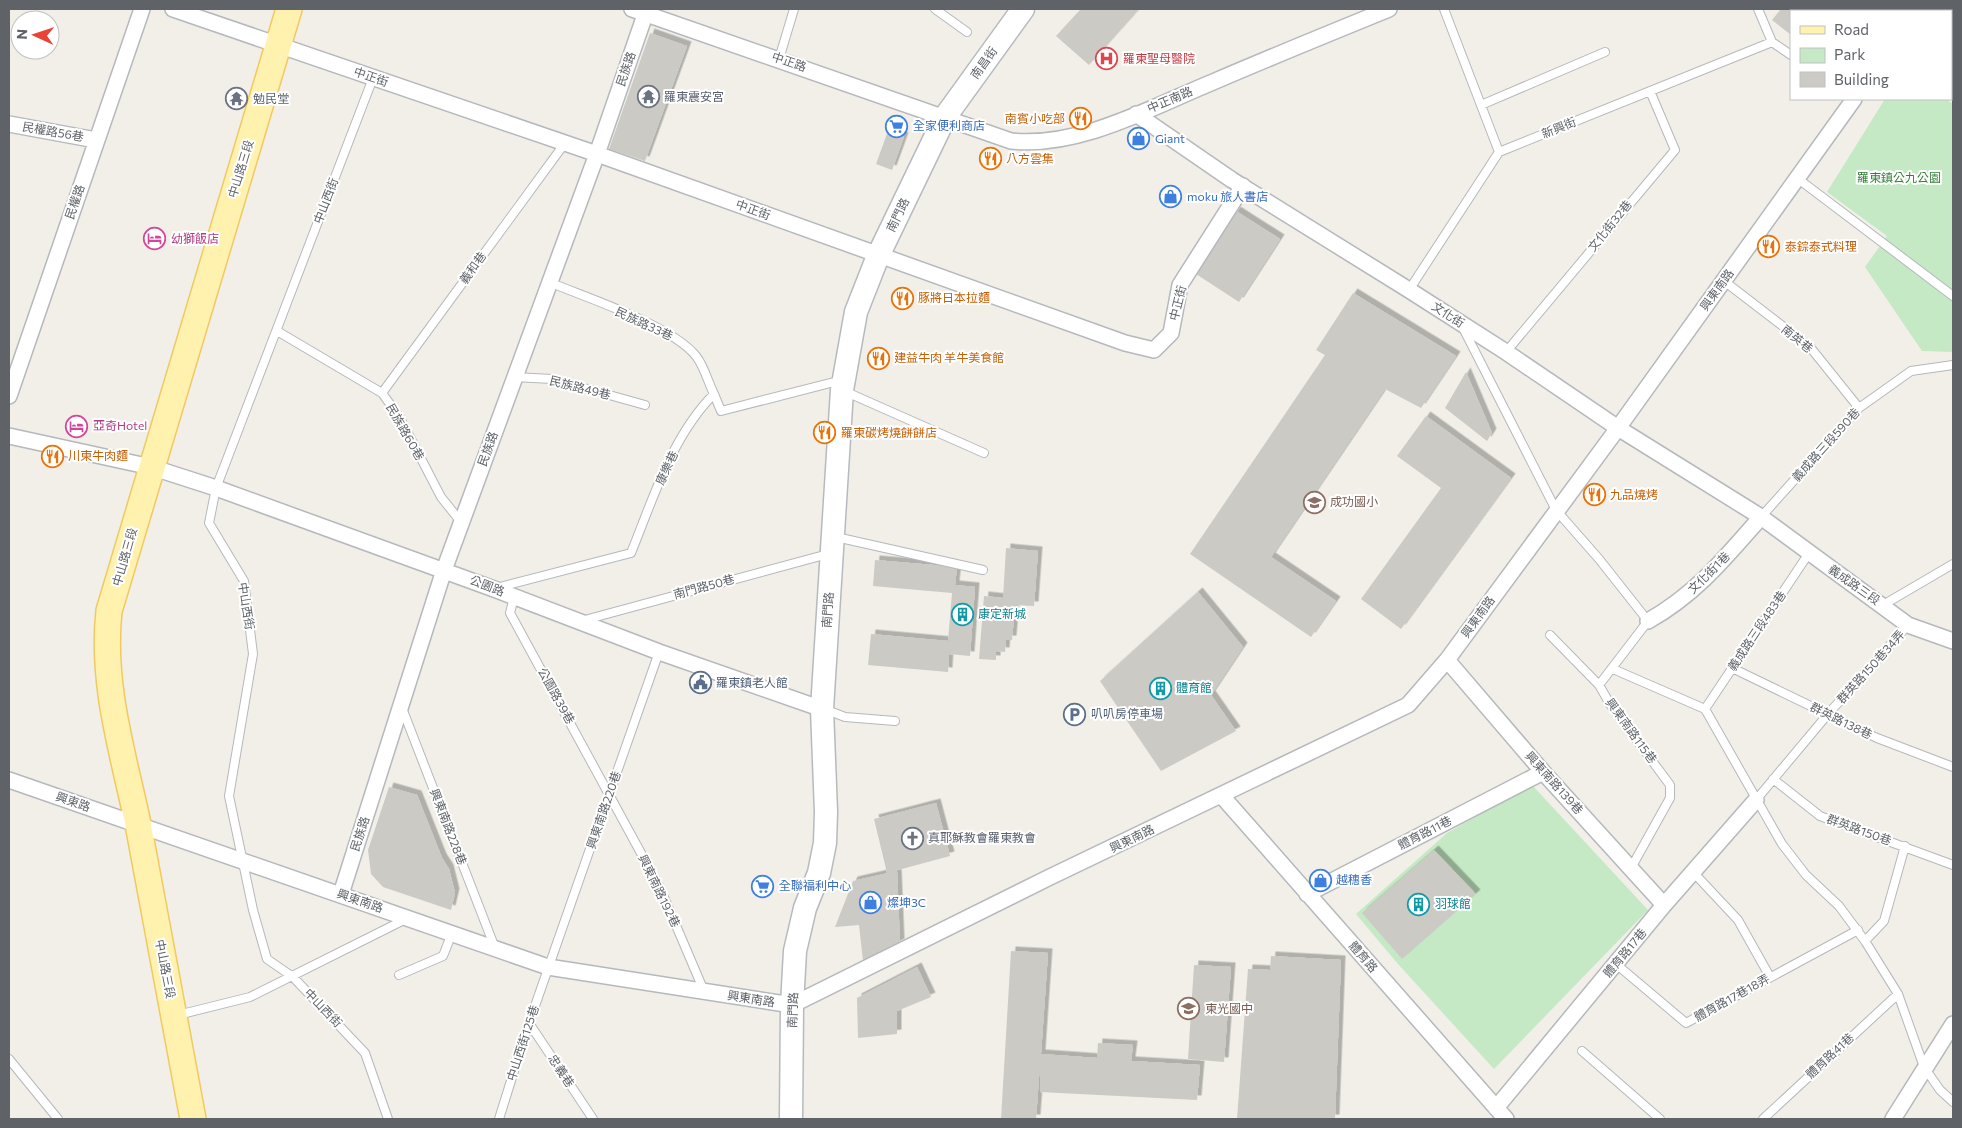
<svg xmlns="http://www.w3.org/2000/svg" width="1962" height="1128" font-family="Commissioner,'Noto Sans TC',sans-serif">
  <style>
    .green { fill: #c5e8c5 }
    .building { fill: #cccac5; filter: url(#shadow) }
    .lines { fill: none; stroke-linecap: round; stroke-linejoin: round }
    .lane-casing { stroke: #b5b8bc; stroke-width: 10 }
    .street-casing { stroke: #b5b8bc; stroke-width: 18 }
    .secondary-casing { stroke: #b6babf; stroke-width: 25 }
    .primary-casing { stroke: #f2c960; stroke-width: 28 }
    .lane { stroke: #fff; stroke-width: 8 }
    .street { stroke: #fff; stroke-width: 15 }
    .secondary { stroke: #fff; stroke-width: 22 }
    .primary { stroke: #fff2af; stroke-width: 25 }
    .labels { text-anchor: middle; stroke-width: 4; stroke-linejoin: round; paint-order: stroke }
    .health-label { font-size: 12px; fill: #be3a42; stroke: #fff; text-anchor: start }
    .street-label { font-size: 12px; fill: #5f6368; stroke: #fff }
    .worship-label { font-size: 12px; fill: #5b616d; stroke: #fff; text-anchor: start }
    .food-label { font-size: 12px; fill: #c56008; stroke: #fff; text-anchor: start }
    .shop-label { font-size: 12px; fill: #366cbe; stroke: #fff; text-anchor: start }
    .park-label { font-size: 12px; fill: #348238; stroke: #fff }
    .hotel-label { font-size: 12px; fill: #b23c85; stroke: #fff; text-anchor: start }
    .education-label { font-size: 12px; fill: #785e54; stroke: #fff; text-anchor: start }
    .culture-label { font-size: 12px; fill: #0d838f; stroke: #fff; text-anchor: start }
    .service-label { font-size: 12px; fill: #4e5e75; stroke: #fff; text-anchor: start }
  </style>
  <defs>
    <filter id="shadow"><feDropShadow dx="4.5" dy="-4.5" stdDeviation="0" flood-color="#0004"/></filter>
  </defs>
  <rect width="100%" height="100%" fill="#f1efe8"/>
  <!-- green -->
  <path class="green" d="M1885 99H1946L1953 104V352L1922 351 1865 267 1887 236 1827 192Z
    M1532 785 1648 910 1494 1069 1398 964 1356 914 1447 833Z"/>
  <!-- building -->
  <path class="building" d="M1081 9H1139L1089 65 1056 36Z
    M1781 9H1826L1829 11H1791V35L1772 20Z
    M650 33 687 46 645 161 609 149Z
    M888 131 904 137 892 170 876 164Z
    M1236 211 1280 239 1239 302 1196 274Z
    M1353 293 1456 356 1421 408 1385 389 1271 557 1336 601 1311 637 1190 554 1325 355 1316 350Z
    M1466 372 1492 433 1487 441 1445 408Z
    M1426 416 1511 478 1401 629 1361 599 1441 488 1397 456Z
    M1006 548 1038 551 1034 606 1015 605 1012 640H1006L1005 652 996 651V660L979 659 984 596 1003 598Z
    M875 560 957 567 955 585 975 587 970 656 949 654 948 672 868 665 871 634 948 641 952 593 873 586Z
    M1198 592 1243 647 1211 695 1236 731 1161 771 1100 681Z
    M389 787 417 795 442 858 449 869 455 893 451 910 383 887 371 874 368 850Z
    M936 803 950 856 887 873 874 819Z
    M1434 850 1476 894 1402 959 1362 913Z
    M897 871 900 943 863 961 859 925 835 927 853 881Z
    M1011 951 1048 953 1041 1054 1097 1058 1098 1043 1133 1045 1131 1061 1200 1065 1197 1100 1040 1092V1063L1036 1119H1001Z
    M1271 956 1341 960 1335 1119H1237L1248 969 1270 970Z
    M1194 965 1231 967 1224 1062 1188 1059Z
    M917 967 931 997 897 1011V1034L858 1038 857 998Z"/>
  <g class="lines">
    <defs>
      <path id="lane" d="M935 9 967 32
        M1444 9 1499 152
        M1758 9 1772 42 1791 55
        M1939 9 1942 11
        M1951 18 1953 20
        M779 59 794 9
        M373 78 216 488 209 523 244 581 253 654 229 796 253 910 267 959 293 977 365 1053 388 1119
        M1481 105 1605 52
        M1797 178 1953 296
        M1724 281 1810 347 1859 408
        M549 282C587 298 671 325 696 356 704 366 708 382 714 394
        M1409 290 1499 152 1772 42
        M1463 328 1556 510 1599 559 1648 621 1599 685 1610 704 1670 785V798L1631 868
        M277 331 382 393 400 418 441 497 461 522
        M1506 352 1675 150 1650 91
        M514 377 552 379 645 405
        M844 391 984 453
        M382 393 565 143
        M1761 517 1859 408 1911 371 1953 365
        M836 537 983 570
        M496 588 631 553C653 499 672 436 714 394L721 411 842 380
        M514 597 510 613 660 888 704 991
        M1883 605 1953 564
        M581 621 828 554
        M1550 635 1599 685
        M1732 668 1877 738 1953 767
        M1613 669 1705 709 1782 844 1806 875 1839 906 1865 941 1898 994 1924 1067 1940 1090 1953 1102
        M402 708 495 948
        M824 709 845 717 895 721
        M1705 709 1809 553
        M1773 779 1820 816 1953 865
        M1756 800 1828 714 1908 625
        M1693 872 1738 920 1770 977
        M1865 941 1884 921 1905 846
        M1616 964 1686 1023 1858 930
        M399 975 443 956 452 933
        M178 1015 250 997 406 919
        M529 1023 593 1119
        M1582 1051 1660 1119
        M9 1059 58 1119
        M499 1119 529 1023 659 652
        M1763 1119 1898 994"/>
      <path id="street" d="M173 9 597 154 1125 343 1154 350 1171 333 1180 285 1243 186
        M632 9 1011 141C1079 148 1150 108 1213 82 1271 57 1330 33 1389 9
        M1921 11 1923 9
        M1136 114 1232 180 1409 290 1506 352 1618 428 1761 517 1908 625 1953 641
        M9 124 96 140
        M9 396 142 9
        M9 436 151 467 216 488 494 589 659 652 822 709
        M1648 621C1696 594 1725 558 1761 517
        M1447 660 1543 772 1664 905
        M9 780 548 967 792 1005 1050 877 1408 705 1447 660 1618 428 1854 99
        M1221 795 1506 1119
        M341 894 444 570 597 154 647 9
        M1307 894 1543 772
        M1496 1108 1664 905 1756 800
        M1893 1119 1953 1024"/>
      <path id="secondary" d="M791 1119 792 1005 795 951 805 908 819 873 825 843 826 812 822 709 842 390 856 312 878 256 945 117 1023 9"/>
      <path id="primary" d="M193 1119C174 1021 157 922 138 824 123 753 101 684 109 611L289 9"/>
    </defs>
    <!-- lane casing -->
    <use href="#lane" class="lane-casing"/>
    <!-- street casing -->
    <use href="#street" class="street-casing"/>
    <!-- secondary casing -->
    <use href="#secondary" class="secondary-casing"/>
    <!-- primary casing -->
    <use href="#primary" class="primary-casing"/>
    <!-- lane -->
    <use href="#lane" class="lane"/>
    <!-- street -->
    <use href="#street" class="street"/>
    <!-- secondary -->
    <use href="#secondary" class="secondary"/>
    <!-- primary -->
    <use href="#primary" class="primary"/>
  </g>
  <!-- icons -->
  <defs>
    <symbol id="hospital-ring" viewBox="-11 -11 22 22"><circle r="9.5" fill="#fff" stroke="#e0444e" stroke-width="1.5"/><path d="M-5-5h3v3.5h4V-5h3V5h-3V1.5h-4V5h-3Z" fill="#e0444e"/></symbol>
    <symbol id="temple-ring" viewBox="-11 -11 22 22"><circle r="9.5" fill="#fff" stroke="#6b7280" stroke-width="1.5"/><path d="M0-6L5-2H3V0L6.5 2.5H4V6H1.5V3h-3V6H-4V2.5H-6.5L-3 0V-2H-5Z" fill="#6b7280"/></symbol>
    <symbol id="restaurant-ring" viewBox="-11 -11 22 22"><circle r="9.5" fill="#fff" stroke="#e8710a" stroke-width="1.5"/><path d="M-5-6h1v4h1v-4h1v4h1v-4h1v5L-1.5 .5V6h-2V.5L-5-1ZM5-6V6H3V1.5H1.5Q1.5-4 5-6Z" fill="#e8710a"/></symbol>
    <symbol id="supermarket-ring" viewBox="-11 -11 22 22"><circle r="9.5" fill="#fff" stroke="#3f7fe0" stroke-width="1.5"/><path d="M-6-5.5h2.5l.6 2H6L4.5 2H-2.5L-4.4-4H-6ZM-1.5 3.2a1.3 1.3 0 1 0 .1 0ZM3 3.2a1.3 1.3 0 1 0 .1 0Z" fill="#3f7fe0"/></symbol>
    <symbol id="shop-ring" viewBox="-11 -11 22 22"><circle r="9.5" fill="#fff" stroke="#3f7fe0" stroke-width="1.5"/><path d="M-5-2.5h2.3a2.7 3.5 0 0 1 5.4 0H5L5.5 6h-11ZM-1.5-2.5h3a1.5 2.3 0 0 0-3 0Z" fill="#3f7fe0"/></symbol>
    <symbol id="hotel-ring" viewBox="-11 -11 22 22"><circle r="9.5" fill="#fff" stroke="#d1479c" stroke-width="1.5"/><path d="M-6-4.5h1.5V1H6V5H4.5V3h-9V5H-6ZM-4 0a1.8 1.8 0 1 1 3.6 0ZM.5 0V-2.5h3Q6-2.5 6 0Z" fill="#d1479c"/></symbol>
    <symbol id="school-ring" viewBox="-11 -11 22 22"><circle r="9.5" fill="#fff" stroke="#8d6e63" stroke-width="1.5"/><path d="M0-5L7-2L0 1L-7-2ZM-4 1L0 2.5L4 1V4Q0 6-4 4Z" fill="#8d6e63"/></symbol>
    <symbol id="building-ring" viewBox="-11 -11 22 22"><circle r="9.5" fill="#fff" stroke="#0f9aa8" stroke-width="1.5"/><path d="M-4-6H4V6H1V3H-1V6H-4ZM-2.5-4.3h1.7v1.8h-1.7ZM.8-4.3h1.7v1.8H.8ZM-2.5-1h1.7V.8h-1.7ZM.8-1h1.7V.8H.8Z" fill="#0f9aa8"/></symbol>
    <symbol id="civic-ring" viewBox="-11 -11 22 22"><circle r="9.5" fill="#fff" stroke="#5c6f8a" stroke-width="1.5"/><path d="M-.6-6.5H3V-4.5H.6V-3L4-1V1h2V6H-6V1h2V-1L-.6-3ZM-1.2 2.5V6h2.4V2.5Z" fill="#5c6f8a"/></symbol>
    <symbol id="parking-ring" viewBox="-11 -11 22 22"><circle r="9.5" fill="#fff" stroke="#5c6f8a" stroke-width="1.5"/><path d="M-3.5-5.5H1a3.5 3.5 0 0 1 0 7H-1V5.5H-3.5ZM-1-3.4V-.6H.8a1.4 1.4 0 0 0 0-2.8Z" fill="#5c6f8a"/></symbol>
    <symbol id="church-ring" viewBox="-11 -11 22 22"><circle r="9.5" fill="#fff" stroke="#6b7280" stroke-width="1.5"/><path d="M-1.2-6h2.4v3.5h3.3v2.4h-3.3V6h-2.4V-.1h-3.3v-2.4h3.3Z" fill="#6b7280"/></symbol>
  </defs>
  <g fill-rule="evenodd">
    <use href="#hospital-ring" x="1094" y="46" width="25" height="25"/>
    <use href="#temple-ring" x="636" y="84" width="25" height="25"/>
    <use href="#temple-ring" x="224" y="86" width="25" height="25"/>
    <use href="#restaurant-ring" x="1068" y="106" width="25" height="25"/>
    <use href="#supermarket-ring" x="884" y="114" width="25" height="25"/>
    <use href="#shop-ring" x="1126" y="126" width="25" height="25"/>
    <use href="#restaurant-ring" x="978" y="146" width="25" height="25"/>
    <use href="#shop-ring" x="1158" y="184" width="25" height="25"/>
    <use href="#hotel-ring" x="142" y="226" width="25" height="25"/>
    <use href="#restaurant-ring" x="1756" y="234" width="25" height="25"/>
    <use href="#restaurant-ring" x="890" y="286" width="25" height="25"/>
    <use href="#restaurant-ring" x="866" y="346" width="25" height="25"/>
    <use href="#hotel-ring" x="64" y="414" width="25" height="25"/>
    <use href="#restaurant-ring" x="812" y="420" width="25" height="25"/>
    <use href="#restaurant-ring" x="40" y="444" width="25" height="25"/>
    <use href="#restaurant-ring" x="1582" y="482" width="25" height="25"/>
    <use href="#school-ring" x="1302" y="490" width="25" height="25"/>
    <use href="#building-ring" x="950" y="602" width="25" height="25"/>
    <use href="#civic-ring" x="688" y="670" width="25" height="25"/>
    <use href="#building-ring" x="1148" y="676" width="25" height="25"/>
    <use href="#parking-ring" x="1062" y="702" width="25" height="25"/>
    <use href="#church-ring" x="900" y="826" width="25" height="25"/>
    <use href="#shop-ring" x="1308" y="868" width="25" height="25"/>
    <use href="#supermarket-ring" x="750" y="874" width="25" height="25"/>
    <use href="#shop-ring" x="858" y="890" width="25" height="25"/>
    <use href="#building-ring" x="1406" y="892" width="25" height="25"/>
    <use href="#school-ring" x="1176" y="996" width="25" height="25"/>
  </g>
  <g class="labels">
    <!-- health labels -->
    <g class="health-label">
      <text x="1123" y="63">羅東聖母醫院</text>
    </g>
    <!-- street labels -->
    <g class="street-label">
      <text transform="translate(789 62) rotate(19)" y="4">中正路</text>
      <text transform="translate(984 63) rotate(-54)" y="4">南昌街</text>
      <text transform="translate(626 69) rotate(-71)" y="4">民族路</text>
      <text transform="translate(371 77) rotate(19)" y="4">中正街</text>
      <text transform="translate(1170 100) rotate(-23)" y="4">中正南路</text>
      <text transform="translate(1559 128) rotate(-22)" y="4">新興街</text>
      <text transform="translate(53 132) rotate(10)" y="4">民權路56巷</text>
      <text transform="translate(241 169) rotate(-73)" y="4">中山路三段</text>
      <text transform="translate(326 201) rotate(-69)" y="4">中山西街</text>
      <text transform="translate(75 202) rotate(-71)" y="4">民權路</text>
      <text transform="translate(753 210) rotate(20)" y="4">中正街</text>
      <text transform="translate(898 215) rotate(-64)" y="4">南門路</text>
      <text transform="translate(1610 226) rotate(-51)" y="4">文化街32巷</text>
      <text transform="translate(473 268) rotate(-54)" y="4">義和巷</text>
      <text transform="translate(1717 290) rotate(-54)" y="4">興東南路</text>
      <text transform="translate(1178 303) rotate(-76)" y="4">中正街</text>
      <text transform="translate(1448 315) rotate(33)" y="4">文化街</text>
      <text transform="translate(644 324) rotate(25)" y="4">民族路33巷</text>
      <text transform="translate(1797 339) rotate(39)" y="4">南英巷</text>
      <text transform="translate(580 388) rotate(14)" y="4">民族路49巷</text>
      <text transform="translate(405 432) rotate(60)" y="4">民族路60巷</text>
      <text transform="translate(1826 445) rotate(-48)" y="4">義成路三段590巷</text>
      <text transform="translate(488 449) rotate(-70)" y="4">民族路</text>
      <text transform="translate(667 468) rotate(-65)" y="4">康樂巷</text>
      <text transform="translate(125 557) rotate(-74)" y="4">中山路三段</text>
      <text transform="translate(1709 573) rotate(-45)" y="4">文化街1巷</text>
      <text transform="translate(1854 585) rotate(35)" y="4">義成路三段</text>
      <text transform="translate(487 586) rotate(21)" y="4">公園路</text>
      <text transform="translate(704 587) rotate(-15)" y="4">南門路50巷</text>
      <text transform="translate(246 606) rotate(81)" y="4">中山西街</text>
      <text transform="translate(828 610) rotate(-86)" y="4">南門路</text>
      <text transform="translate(1478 617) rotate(-54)" y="4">興東南路</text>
      <text transform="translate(1757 631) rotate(-56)" y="4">義成路三段483巷</text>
      <text transform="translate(1871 667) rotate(-48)" y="4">群英路150巷34弄</text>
      <text transform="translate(556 696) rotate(61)" y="4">公園路39巷</text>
      <text transform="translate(1841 721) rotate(26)" y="4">群英路138巷</text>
      <text transform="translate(1631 731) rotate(54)" y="4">興東南路115巷</text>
      <text transform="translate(1554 783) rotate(48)" y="4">興東南路139巷</text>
      <text transform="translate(73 802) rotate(19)" y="4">興東路</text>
      <text transform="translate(604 810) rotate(-71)" y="4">興東南路220巷</text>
      <text transform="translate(448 827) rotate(69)" y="4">興東南路228巷</text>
      <text transform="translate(1859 830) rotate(20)" y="4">群英路150巷</text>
      <text transform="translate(1425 833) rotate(-27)" y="4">體育路11巷</text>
      <text transform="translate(360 834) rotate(-72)" y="4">民族路</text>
      <text transform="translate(1132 839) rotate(-26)" y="4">興東南路</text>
      <text transform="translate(659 891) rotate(64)" y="4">興東南路192巷</text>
      <text transform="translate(360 901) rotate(19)" y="4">興東南路</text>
      <text transform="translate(1625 953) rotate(-50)" y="4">體育路17巷</text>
      <text transform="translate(1363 957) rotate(49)" y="4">體育路</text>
      <text transform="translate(165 969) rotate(79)" y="4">中山路三段</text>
      <text transform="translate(1732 998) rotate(-29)" y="4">體育路17巷18弄</text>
      <text transform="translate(751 999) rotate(9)" y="4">興東南路</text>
      <text transform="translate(323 1008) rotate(46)" y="4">中山西街</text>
      <text transform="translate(793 1010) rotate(-88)" y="4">南門路</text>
      <text transform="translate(523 1043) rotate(-72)" y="4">中山西街125巷</text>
      <text transform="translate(1830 1056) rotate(-43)" y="4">體育路41巷</text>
      <text transform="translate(561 1071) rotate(57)" y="4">忠義巷</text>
    </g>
    <!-- worship labels -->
    <g class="worship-label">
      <text x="664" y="101">羅東震安宮</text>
      <text x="253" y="103">勉民堂</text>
      <text x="928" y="842">真耶穌教會羅東教會</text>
    </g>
    <!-- food labels -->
    <g class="food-label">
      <text x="1065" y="123" text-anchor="end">南賓小吃部</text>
      <text x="1006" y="163">八方雲集</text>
      <text x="1785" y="251">泰錝泰式料理</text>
      <text x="918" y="302">豚將日本拉麵</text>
      <text x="894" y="362">建益牛肉 羊牛美食館</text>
      <text x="841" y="437">羅東碳烤燒餅餅店</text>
      <text x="68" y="460">川東牛肉麵</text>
      <text x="1610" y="499">九品燒烤</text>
    </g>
    <!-- shop labels -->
    <g class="shop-label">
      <text x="913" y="130">全家便利商店</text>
      <text x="1155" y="143">Giant</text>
      <text x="1187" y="201">moku 旅人書店</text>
      <text x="1336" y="884">越穗香</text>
      <text x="779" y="890">全聯福利中心</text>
      <text x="887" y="907">燦坤3C</text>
    </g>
    <!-- park labels -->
    <g class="park-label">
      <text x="1899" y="182">羅東鎮公九公園</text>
    </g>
    <!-- hotel labels -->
    <g class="hotel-label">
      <text x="171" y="243">幼獅飯店</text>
      <text x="93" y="430">亞奇Hotel</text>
    </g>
    <!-- education labels -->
    <g class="education-label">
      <text x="1330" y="506">成功國小</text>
      <text x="1205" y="1013">東光國中</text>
    </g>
    <!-- culture labels -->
    <g class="culture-label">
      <text x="978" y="618">康定新城</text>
      <text x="1176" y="692">體育館</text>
      <text x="1435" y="908">羽球館</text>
    </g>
    <!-- service labels -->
    <g class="service-label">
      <text x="716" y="687">羅東鎮老人館</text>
      <text x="1091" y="718">叭叭房停車場</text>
    </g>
  </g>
  <!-- border -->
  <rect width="1962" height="1128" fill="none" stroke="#5f6368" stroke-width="20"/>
  <!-- legend -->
  <rect x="1790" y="10" width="162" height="90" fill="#ffffff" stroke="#bfc1c3"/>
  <rect x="1800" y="26" width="25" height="8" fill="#fff2af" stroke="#bfc1c3"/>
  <text x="1834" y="35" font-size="15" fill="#5f6368">Road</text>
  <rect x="1800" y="48" width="25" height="15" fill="#c5e8c5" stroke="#bfc1c3"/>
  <text x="1834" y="60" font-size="15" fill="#5f6368">Park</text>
  <rect x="1800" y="72" width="25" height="15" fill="#cccac5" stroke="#bfc1c3"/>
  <text x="1834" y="85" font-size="15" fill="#5f6368">Building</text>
  <!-- north arrow -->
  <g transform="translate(35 35) rotate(273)"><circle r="24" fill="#ffffff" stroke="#bfc1c3"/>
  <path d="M0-4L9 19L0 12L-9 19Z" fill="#ea4335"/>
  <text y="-8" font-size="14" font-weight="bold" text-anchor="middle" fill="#5f6368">N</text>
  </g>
</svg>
